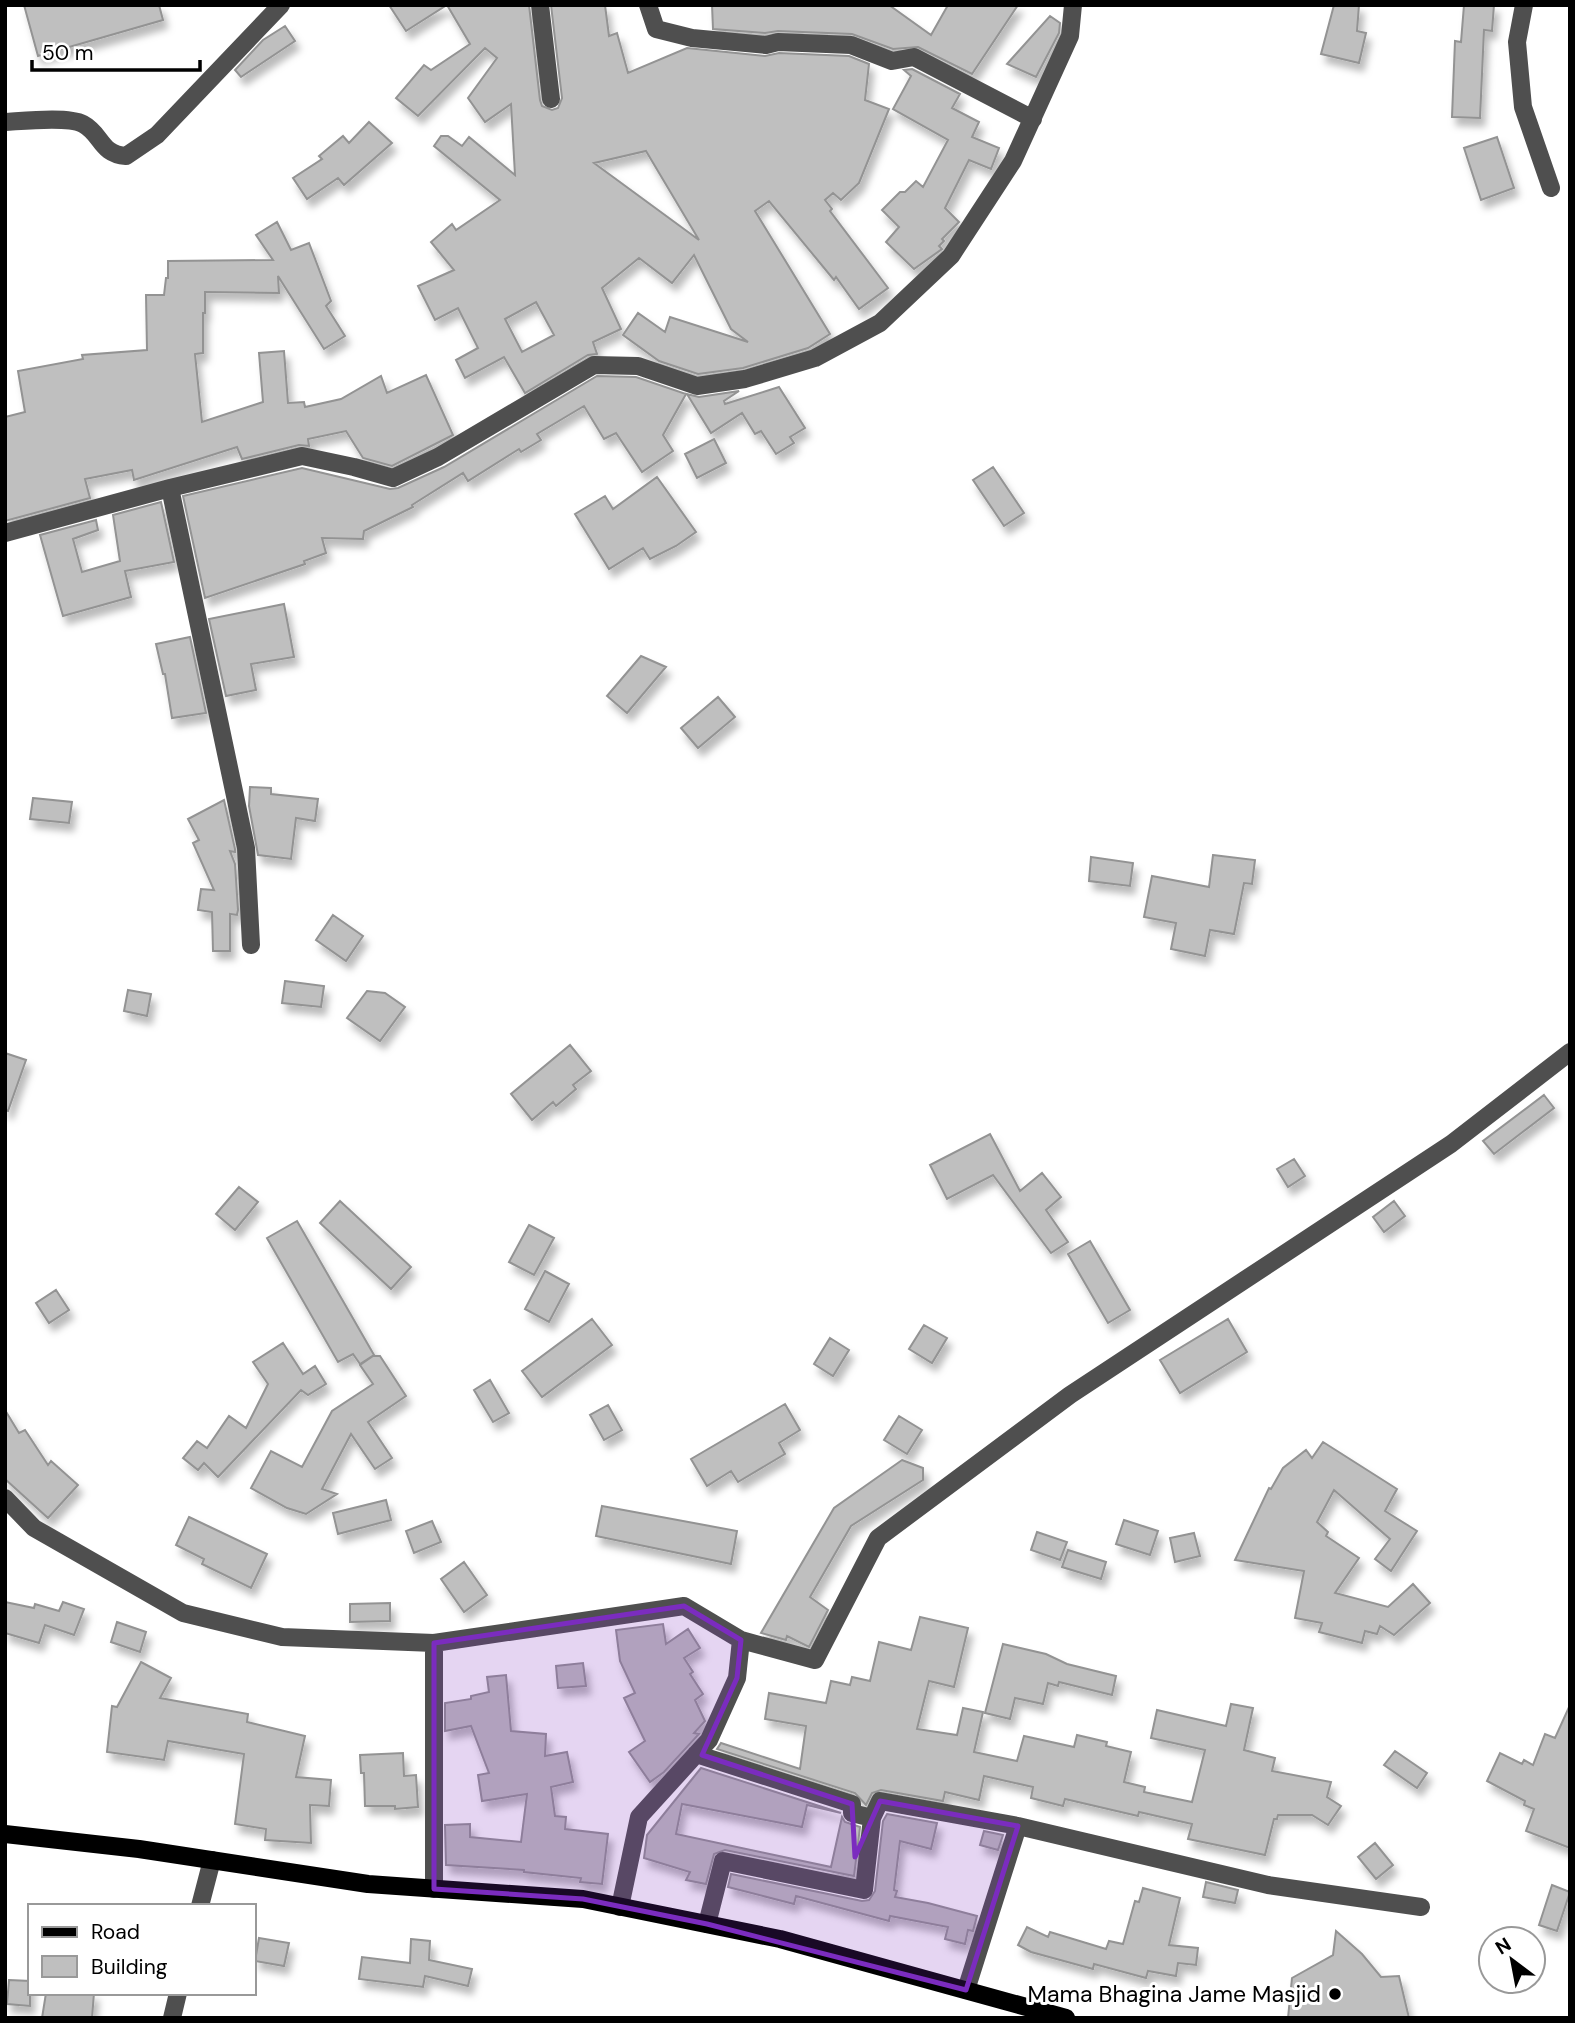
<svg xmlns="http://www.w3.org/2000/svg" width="1575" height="2023" font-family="'DM Sans',sans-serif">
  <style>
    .building { fill: #bfbfbf; stroke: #939393; stroke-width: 2; fill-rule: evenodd; filter: url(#shadow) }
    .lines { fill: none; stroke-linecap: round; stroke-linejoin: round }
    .minor { stroke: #4f4f4f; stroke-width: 18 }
    .major { stroke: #000; stroke-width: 18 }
    .marked { fill: #7b2cbf; fill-opacity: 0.2; stroke: #7b2cbf; stroke-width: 5; stroke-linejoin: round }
    .poi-dot { fill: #000; stroke: #fff; stroke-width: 2.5 }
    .labels { text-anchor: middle; stroke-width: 6; stroke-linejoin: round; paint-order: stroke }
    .poi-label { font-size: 23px; fill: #000; stroke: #fff; text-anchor: end }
  </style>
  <defs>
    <filter id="shadow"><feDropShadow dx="4.5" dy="8" stdDeviation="3.5" flood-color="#0004"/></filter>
  </defs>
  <rect width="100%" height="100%" fill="#fff"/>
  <!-- building -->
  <path class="building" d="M24 5H159L163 20 38 56Z
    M389 5H529L540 100 542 106 552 110 558 108 562 98 551 5H605L609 36 617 33 628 73 687 48 765 56 779 53 849 56 869 64 865 100 889 109 859 183 841 200 833 193 825 200 832 209 830 211 888 288 859 309 836 277 834 280 769 201 755 211 830 334 808 348 743 368 698 374 659 361 623 335 638 313 665 332 670 317 748 342 731 329 694 255 672 283 639 258 602 288 621 329 593 342 597 354 588 355 525 393 504 357 465 378 456 360 478 348 458 308 435 320 418 286 454 270 431 242 452 224 456 230 500 200 434 146 441 136H448L462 146 469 137 515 175 511 104 485 122 468 98 497 58 485 48 418 116 396 98 424 65 431 70 470 44 447 5 406 31ZM646 151 699 240 594 163ZM536 302 554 335 522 352 505 319Z
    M712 5H889L931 35 948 5H1018L972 74 918 47 893 49 852 34 778 31 765 33 713 29Z
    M1334 5H1359L1357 31 1366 33 1359 63 1321 54Z
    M1464 5H1494L1492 31 1484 30 1480 118 1452 117 1455 41 1461 42Z
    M1050 16 1060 23 1059 33 1036 77 1007 64Z
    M285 26 295 41 241 77 235 70 263 40Z
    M912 69 960 94 952 108 979 122 972 137 999 148 991 169 969 160 945 208 959 222 942 239 944 241 939 246 942 249 914 269 886 242 899 227 882 210 900 192H905L916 181 923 187 948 140 893 109 911 76 904 70Z
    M369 122 392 143 344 185 338 178 307 199 293 178 322 159 319 156 343 136 349 143Z
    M1497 137 1514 188 1481 200 1464 148Z
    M277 222 291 250 309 243 331 301 326 306 345 336 324 349 278 276 279 293 205 292V313H203V353L195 354 202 422 263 402 259 353 284 351 288 403 304 402 305 407 341 399 381 376 387 393 426 375 453 435 392 466 363 458 346 431 308 439 309 446 299 445 242 459 237 447 134 480 132 470 85 479 90 498 5 521V417L25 412 18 371 83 359 82 355 147 350 146 295H164L166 278H168V261L273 260 256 235Z
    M597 376 636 377 686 394 663 435 673 451 642 472 616 433 604 439 584 406 537 434 541 440 521 452 519 449 468 481 463 473 412 505 413 507 364 531 363 539 322 538 326 553 304 561 305 564 205 598 183 496 302 468 390 489 398 488 444 467Z
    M779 387 805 428 790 437 794 443 776 454 761 431 755 434 742 413 711 433 687 394 699 397 739 391 724 401 725 404Z
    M714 439 726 463 697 478 685 454Z
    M993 467 1024 513 1004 526 973 480Z
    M657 477 696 532 676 546 650 559 643 548 609 569 575 514 605 496 613 509Z
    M161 502 174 562 125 571 131 597 63 616 40 535 96 520 98 530 73 539 82 572 120 561 113 515Z
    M284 604 294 657 251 664 256 690 226 696 209 619Z
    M190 637 206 713 172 718 165 674H163L156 644Z
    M641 656 666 667 627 713 607 696Z
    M718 697 735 717 698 748 681 728Z
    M250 787 271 788V794L318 799 315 821 296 818 291 859 258 855 249 806Z
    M33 798 72 802 69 823 30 819Z
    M224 800 235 849V852L230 851 235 864 238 910 237 915 230 914V951H213L212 912 198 910 201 889 214 890 193 843 199 840 188 819Z
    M1213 855 1255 860 1252 884 1244 883 1234 934 1210 930 1205 956 1171 949 1176 923 1144 917 1152 876 1209 887Z
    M1091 857 1133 863 1130 886 1089 881Z
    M333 915 363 936 346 961 316 940Z
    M285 981 324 986 321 1007 282 1003Z
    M128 990 151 994 147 1016 124 1011Z
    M367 991 385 993 405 1007 380 1041 347 1018Z
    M570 1045 591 1071 573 1085 576 1089 556 1106 553 1102 532 1120 511 1094Z
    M5 1053 26 1060 8 1111 5 1110Z
    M1544 1095 1554 1108 1494 1154 1483 1141Z
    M990 1134 1020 1191 1042 1173 1061 1197 1046 1210 1068 1242 1051 1253 993 1175 947 1199 930 1165Z
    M1294 1159 1305 1176 1288 1187 1277 1169Z
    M239 1187 258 1202 235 1230 216 1214Z
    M340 1201 411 1267 391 1289 320 1223Z
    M1394 1201 1405 1216 1384 1232 1373 1217Z
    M297 1221 374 1355 360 1364 353 1354 338 1362 267 1238Z
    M529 1225 554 1238 534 1275 509 1262Z
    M1090 1241 1130 1310 1108 1323 1068 1254Z
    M545 1271 569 1284 549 1322 525 1309Z
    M56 1290 69 1310 49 1323 36 1303Z
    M592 1319 612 1345 542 1397 522 1371Z
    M1228 1319 1247 1352 1180 1393 1160 1360Z
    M924 1325 947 1338 932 1363 909 1349Z
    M830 1338 849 1350 833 1376 814 1364Z
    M283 1343 303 1374 315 1366 326 1384 308 1395 301 1390 218 1477 204 1463 198 1470 183 1458 197 1441 207 1448 229 1416 246 1428 268 1384 253 1362Z
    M373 1356H380L406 1396 368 1422 392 1458 375 1469 351 1434 322 1489 337 1494 306 1514 287 1508 251 1488 271 1451 302 1467 332 1411 373 1384 360 1365Z
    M490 1380 509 1413 493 1422 474 1390Z
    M785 1404 800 1430 779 1443 785 1454 738 1482 731 1471 707 1486 691 1459Z
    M608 1405 622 1430 604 1440 590 1415Z
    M5 1410 19 1433 25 1430 48 1465 51 1461 78 1485 48 1518 5 1479Z
    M899 1416 922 1430 907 1454 884 1440Z
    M1323 1442 1397 1489 1385 1511 1417 1531 1391 1571 1375 1559 1390 1539 1334 1490 1317 1522 1328 1532 1326 1536 1359 1558 1335 1593 1388 1607 1413 1584 1430 1603 1394 1635 1380 1626 1377 1634 1365 1631 1362 1643 1319 1632 1322 1623 1295 1618 1304 1571 1235 1560 1269 1488 1271 1489 1283 1468 1306 1450 1312 1458Z
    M902 1460 923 1468V1480L851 1526 810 1597 828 1610 809 1647 787 1636 786 1640 761 1633 834 1508Z
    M386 1500 391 1520 338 1534 333 1513Z
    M602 1506 737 1531 731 1564 596 1536Z
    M189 1517 267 1554 251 1588 202 1564 204 1559 176 1545Z
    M1124 1520 1158 1531 1150 1555 1116 1544Z
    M432 1521 441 1542 414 1553 406 1531Z
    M1037 1532 1067 1542 1060 1560 1031 1550Z
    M1194 1533 1200 1556 1175 1562 1170 1538Z
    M1068 1550 1106 1562 1101 1579 1062 1567Z
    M464 1562 487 1595 464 1612 441 1579Z
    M5 1602 34 1608 35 1604 59 1611 63 1602 84 1609 74 1635 45 1625 39 1643 5 1633Z
    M390 1603V1621L350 1622V1604Z
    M920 1617 968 1628 954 1687 929 1681 917 1729 957 1735 963 1708 983 1712 974 1752 1017 1761 1024 1736 1074 1747 1077 1735 1107 1742 1106 1746 1131 1752 1124 1782 1145 1787 1144 1792 1192 1802 1205 1750 1151 1738 1157 1710 1226 1726 1231 1704 1253 1708 1244 1750 1275 1758 1272 1771 1331 1782 1327 1797 1341 1806 1328 1825 1312 1815H1278L1277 1819H1274L1265 1855 1188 1839 1192 1824 1139 1812 1138 1816 1065 1799 1063 1806 1031 1798 1033 1787 984 1776 979 1800 945 1792 943 1801 881 1790 872 1793 866 1805 855 1793 717 1749 721 1743 800 1769 806 1726 765 1719 769 1693 826 1703 831 1681 850 1685 852 1677 870 1681 879 1642 911 1650Z
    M117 1622 146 1632 140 1652 111 1642Z
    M663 1624 666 1644 688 1629 700 1648 684 1658 693 1672 690 1674 703 1694 695 1700 705 1721 694 1733 699 1734 664 1772 650 1782 629 1752 645 1741 624 1698 635 1693 620 1661 616 1630Z
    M1003 1644 1046 1654 1067 1664 1116 1676 1112 1695 1059 1682 1058 1686 1048 1683 1043 1704 1015 1698 1010 1719 985 1713Z
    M141 1662 171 1678 160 1698 248 1714 247 1722 305 1736 296 1777 331 1780 329 1806 310 1805 311 1843 265 1840 266 1829 235 1824 244 1754 168 1741 164 1760 107 1752 112 1706 117 1707Z
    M583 1663 586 1686 558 1688 556 1666Z
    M506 1675 511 1731 546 1734 545 1756 567 1752 573 1782 551 1787 555 1816 566 1817 565 1829 608 1834 602 1884 580 1882 581 1878 524 1872V1870L446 1865 445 1825 470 1824V1837L521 1842 527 1794 482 1801 478 1775 489 1773 471 1726 445 1731V1703L471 1699V1696L489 1692 487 1677Z
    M1570 1705V1848L1526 1831 1534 1809 1524 1805 1525 1801 1487 1781 1500 1753 1522 1764 1524 1760 1533 1765 1545 1734 1555 1738Z
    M1395 1751 1427 1773 1417 1788 1384 1765Z
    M403 1753 404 1776 416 1775 418 1807 395 1809V1806H365L364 1773H361L360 1755Z
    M701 1768 841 1813 807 1805 802 1827 682 1804 676 1834 831 1867 842 1817 845 1822 860 1827 854 1876 725 1850 714 1854 706 1884 686 1880 690 1872 644 1858 647 1835Z
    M887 1814 937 1823 931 1849 900 1841 894 1890 897 1891 895 1897 928 1903 977 1916 973 1931 968 1930 965 1944 945 1939 948 1927 890 1916 889 1921 796 1896 794 1904 728 1887 731 1874 862 1901 869 1900 875 1891 883 1821Z
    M984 1831 1003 1835 998 1850 980 1845Z
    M1375 1843 1393 1865 1376 1879 1358 1857Z
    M1206 1882 1238 1890 1235 1903 1203 1897Z
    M1552 1885 1570 1892 1557 1931 1539 1925Z
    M1143 1888 1180 1898 1169 1945 1198 1948 1196 1965 1178 1963 1176 1976 1148 1971 1146 1978 1094 1964 1093 1969 1031 1952 1018 1945 1027 1927 1048 1937 1050 1932 1106 1949 1109 1941 1123 1944 1135 1901 1139 1902Z
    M1336 1931 1362 1954 1381 1977 1399 1976 1409 2018H1288L1292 1978 1333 1955Z
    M259 1938 289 1943 284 1966 255 1961Z
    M411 1939 430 1941 429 1960 472 1969 468 1986 425 1976 423 1987 359 1979 362 1957 410 1963Z
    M9 1980 30 1981V2006L7 2004Z
    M46 1993H94L92 2018H42Z"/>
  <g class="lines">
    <!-- minor -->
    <path class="minor" d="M540 5 551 99
      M648 5 656 29 692 38 766 45 778 42 851 45 892 61 914 57 1033 119
      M1524 5 1517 42 1523 107 1551 188
      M5 122C23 121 68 116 83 124 102 134 100 154 126 156L157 135 281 5
      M170 488 246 848 251 945
      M5 533 170 488 302 456 354 467 393 478 438 457 594 365 638 366 697 386 745 379 815 358 880 323 951 256 1013 161 1070 36 1073 5
      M5 1498 34 1528 183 1613 282 1637 434 1643 684 1606 741 1640
      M434 1643V1889
      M696 1754 852 1804V1813L872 1818 880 1801 1018 1826
      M200 1906 212 1860
      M620 1907 639 1817 709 1740 737 1678 741 1640 815 1660 878 1538 1070 1395 1451 1144 1570 1052
      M707 1924 723 1861 864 1890 872 1818
      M966 1990 1018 1826 1268 1885 1421 1907
      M172 2018 178 1993"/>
    <!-- major -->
    <path class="major" d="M5 1834 139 1849 368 1884 583 1899 780 1939 1066 2018"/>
  </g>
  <!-- marked area -->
  <path class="marked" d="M684 1606 741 1640 737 1678 702 1755 852 1804 855 1857 880 1801 1018 1826 966 1990 707 1924 583 1899 434 1889V1643Z"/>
  <!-- markers -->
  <circle class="poi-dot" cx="1335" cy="1994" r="7"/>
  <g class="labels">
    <!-- poi labels -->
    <g class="poi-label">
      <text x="1321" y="2002">Mama Bhagina Jame Masjid</text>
    </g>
  </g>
  <!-- border -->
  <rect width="1575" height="2023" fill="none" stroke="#000000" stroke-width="14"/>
  <!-- legend -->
  <rect x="28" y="1904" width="228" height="91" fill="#ffffff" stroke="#999999" stroke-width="2"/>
  <rect x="42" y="1927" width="35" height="10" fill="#000000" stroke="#999999" stroke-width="2"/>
  <text x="91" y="1939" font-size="21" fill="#000000">Road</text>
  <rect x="42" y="1956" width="35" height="21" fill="#bfbfbf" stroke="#999999" stroke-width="2"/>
  <text x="91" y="1974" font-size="21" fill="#000000">Building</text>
  <!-- north arrow -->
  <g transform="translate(1512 1960) rotate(328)"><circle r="33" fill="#ffffff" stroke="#999999" stroke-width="2"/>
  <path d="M0-5L12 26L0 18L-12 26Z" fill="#000000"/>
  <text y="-10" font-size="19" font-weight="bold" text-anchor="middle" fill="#000000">N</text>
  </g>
  <!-- scale -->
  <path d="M32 60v10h168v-10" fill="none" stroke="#000000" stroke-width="3.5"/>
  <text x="42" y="60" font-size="21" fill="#000000" stroke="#ffffff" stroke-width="5" paint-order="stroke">50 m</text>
</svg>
